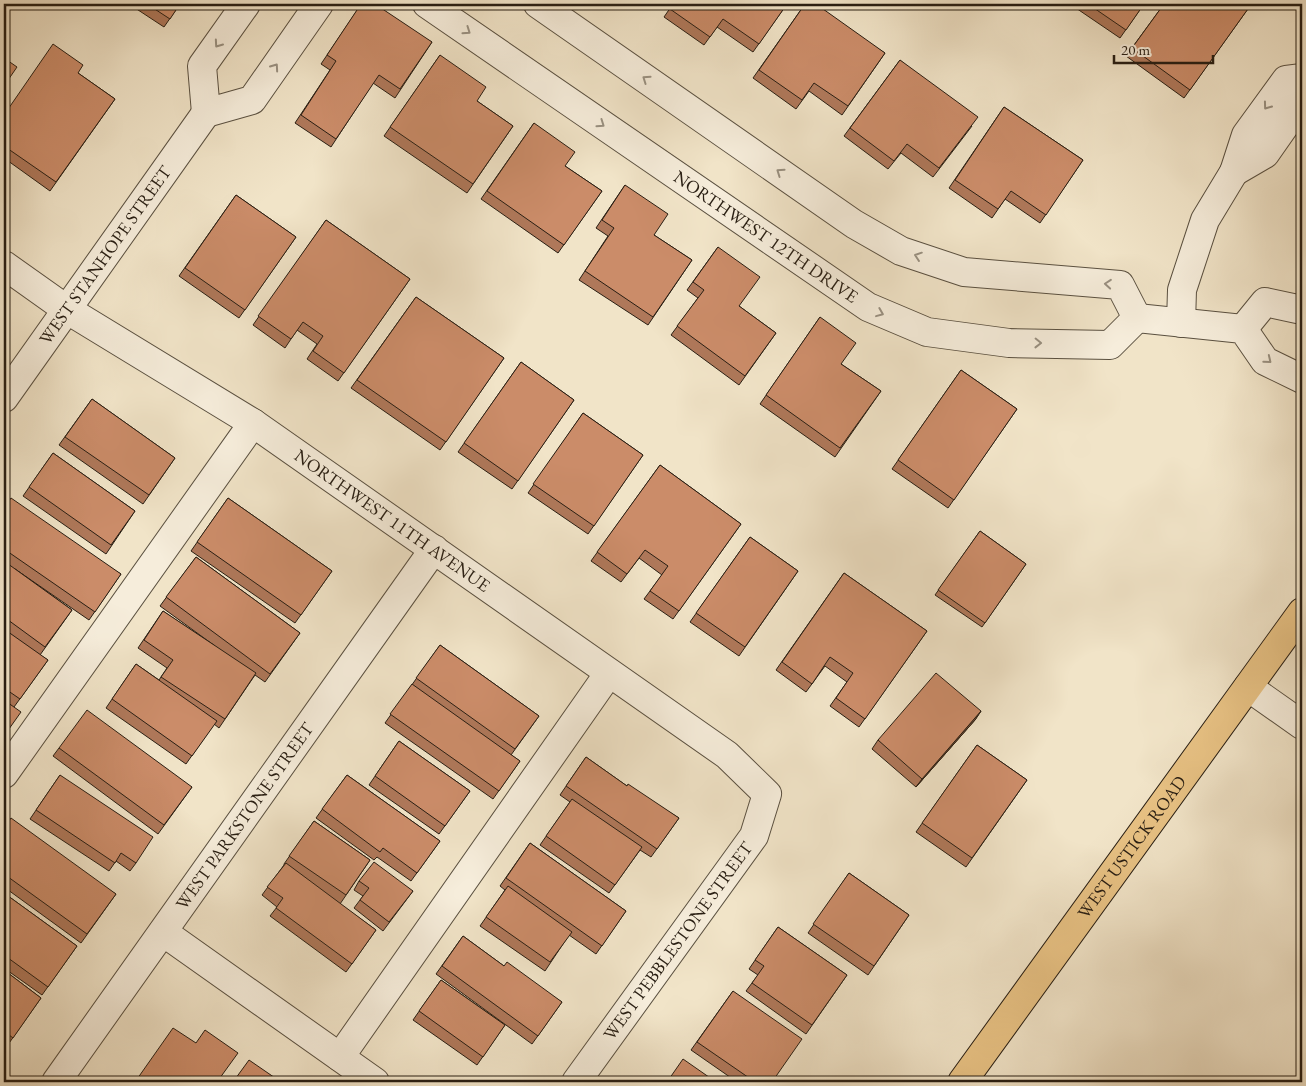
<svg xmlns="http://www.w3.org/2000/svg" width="1306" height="1086" font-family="'EB Garamond',serif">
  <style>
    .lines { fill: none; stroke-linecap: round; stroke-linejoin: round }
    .minor-casing { stroke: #5a5040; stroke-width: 30 }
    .major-casing { stroke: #281e13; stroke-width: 30 }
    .minor { stroke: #f6eddb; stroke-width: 28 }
    .major { stroke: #e8c284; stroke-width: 28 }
    .wall { fill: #af785a; stroke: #281e13 }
    .shaded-wall { fill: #8e624a; stroke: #281e13 }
    .building { fill: #cb8c69; stroke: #281e13 }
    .oneway { stroke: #999081 }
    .labels { text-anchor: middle; stroke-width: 5; stroke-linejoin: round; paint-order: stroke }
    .street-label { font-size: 18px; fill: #281e13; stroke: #f6eddb }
  </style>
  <rect width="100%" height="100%" fill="#f1e4c8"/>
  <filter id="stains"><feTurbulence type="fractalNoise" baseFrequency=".004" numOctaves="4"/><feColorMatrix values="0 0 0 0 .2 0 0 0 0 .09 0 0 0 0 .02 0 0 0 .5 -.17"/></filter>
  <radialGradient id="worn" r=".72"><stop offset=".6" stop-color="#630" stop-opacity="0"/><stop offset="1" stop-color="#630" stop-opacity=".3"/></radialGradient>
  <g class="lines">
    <defs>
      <g id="minor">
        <path d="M246 4 202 66 206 113 252 100 319 4"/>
        <path id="s1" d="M427 4 868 307 927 332 1009 343 1110 345 1137 318"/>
        <path d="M538 4 854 224 901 251 964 272 1120 285 1137 318"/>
        <path d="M1302 78 1286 80 1246 135 1234 172 1265 154 1302 101"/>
        <path id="s2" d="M4 265 66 309 253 423 727 755 767 794 754 836 576 1082"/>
        <path d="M1137 318 1243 329 1265 361 1302 379"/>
        <path d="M1181 323 1182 290 1205 220 1234 172"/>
        <path d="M1243 329 1265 302 1302 310"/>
        <path id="s3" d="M4 398 206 113"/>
        <path d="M1248 687 1302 725"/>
        <path d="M4 774 253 423"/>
        <path d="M163 932 375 1082"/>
        <path d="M340 1057 609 673"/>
        <path id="s4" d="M56 1082 434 549"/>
      </g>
      <g id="major">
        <path id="s5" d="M962 1082 1302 612"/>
      </g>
    </defs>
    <!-- minor casing -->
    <use href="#minor" class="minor-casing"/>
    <!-- major casing -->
    <use href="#major" class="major-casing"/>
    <!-- minor -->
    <use href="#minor" class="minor"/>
    <!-- major -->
    <use href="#major" class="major"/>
  </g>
  <!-- wall -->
  <path class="wall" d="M129 4H180L164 27Z
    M673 4H787L753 52 717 27 704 45 664 17Z
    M805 4 885 53 842 115 809 91 796 109 753 78Z
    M1070 4H1144L1120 38Z
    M1164 4 1250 6 1184 98 1126 56Z
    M360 6 432 42 395 98 373 83 331 147 295 123 330 70 321 64Z
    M440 55 477 101 513 126 467 193 384 136Z
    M900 60 972 126 933 177 901 153 888 169 844 136Z
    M78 73 115 99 50 191 4 158V115Z
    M1004 107 1083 160 1040 223 1005 199 992 218 949 188Z
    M534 123 565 166 602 191 558 253 481 199Z
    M625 185 654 235 692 260 648 325 579 280 608 236 596 228Z
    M236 195 296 237 239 318 179 276Z
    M326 220 410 279 338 381 307 359 317 344 297 330 285 348 253 325Z
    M718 247 739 306 776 333 739 385 671 335 698 298 687 290Z
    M416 297 504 358 440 450 351 388Z
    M820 317 841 364 881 391 835 457 760 404Z
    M521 362 574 400 512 489 458 452Z
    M961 370 1017 409 948 508 892 469Z
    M92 399 175 458 143 504 59 445Z
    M583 413 643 455 588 534 528 493Z
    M53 453 135 511 106 554 23 496Z
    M660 465 741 524 673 619 644 599 662 575 639 558 621 582 591 561Z
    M228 498 332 571 295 623 191 551Z
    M4 507 121 574 89 620 15 569 72 610 40 655 48 660 14 707 4 736Z
    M980 531 1026 564 982 627 935 595Z
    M750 537 798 571 739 656 690 622Z
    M196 557 300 633 265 682 255 675 219 728 214 724 186 764 106 708 136 664 159 680 167 668 138 648 163 611 215 646 160 606Z
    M844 573 927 631 859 727 830 706 847 682 825 666 806 692 776 670Z
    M440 645 539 716 511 755 520 761 493 799 385 723Z
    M981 711 975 720 916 787 872 749 878 740Z
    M399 741 470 791 439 834 369 785Z
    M977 745 1027 780 966 867 916 832Z
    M59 748 192 787 158 834 53 756Z
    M586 757 627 786 679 818 651 857 640 850 609 893 540 845 570 802 560 795Z
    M60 775 136 863 130 871 116 861 109 871 30 819Z
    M347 775 440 841 411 881 377 857 374 860 316 818Z
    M314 821 370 860 340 904 376 930 346 972 270 916 277 907 262 895 284 865V864Z
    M4 828 116 894 81 943 4 887Z
    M530 843 626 911 596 954 569 935 545 971 480 926 505 890 500 886Z
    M849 873 909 915 868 975 808 933Z
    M359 881 413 891 383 931 354 908 363 896 354 890Z
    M4 893 77 946 42 995 4 968Z
    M778 927 847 975 806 1034 746 991 758 975 749 969Z
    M463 936 504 966 562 1002 532 1044 436 974Z
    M4 970 41 998 7 1046 4 1044Z
    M441 980 505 1025 477 1065 413 1020Z
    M733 991 772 1082H737L691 1050Z"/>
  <!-- shaded-wall -->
  <path class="shaded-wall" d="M981 711 975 720 916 787 922 779Z"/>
  <!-- building -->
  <path class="building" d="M147 4H180L170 19Z
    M361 4H375L432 42 400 89 379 75 336 139 301 115 336 61 327 55Z
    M673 4H787L759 44 723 19 710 37 670 9Z
    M805 4H816L885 53 848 106 814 83 802 100 759 70Z
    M1088 4H1144L1126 30Z
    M1164 4H1247L1250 6 1190 90 1132 48Z
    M53 44 83 65 78 73 115 99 56 182 4 146V115Z
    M440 55 486 87 477 101 513 126 473 184 390 127Z
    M4 58 17 67 4 86Z
    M900 60 978 117 939 168 907 144 894 161 850 128Z
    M1004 107 1083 160 1046 215 1011 191 998 209 955 180Z
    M534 123 575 152 565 166 602 191 564 245 487 191Z
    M625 185 668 214 654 235 692 260 653 317 585 271 614 228 602 220Z
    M236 195 296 237 245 310 185 268Z
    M326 220 410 279 344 373 313 351 323 336 303 322 291 339 258 316Z
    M718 247 760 277 739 306 776 333 745 376 677 326 704 290 693 282Z
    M416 297 504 358 446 442 357 380Z
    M820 317 856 343 841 364 881 391 840 448 766 395Z
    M521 362 574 400 518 481 464 443Z
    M961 370 1017 409 954 500 898 460Z
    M92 399 175 458 149 495 65 437Z
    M583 413 643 455 594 526 533 484Z
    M53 453 135 511 111 545 29 487Z
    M660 465 741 524 679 611 650 591 668 566 645 550 627 574 597 552Z
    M11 498 121 574 95 612 4 549V508Z
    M228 498 332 571 301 615 197 542Z
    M980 531 1026 564 985 623 938 590Z
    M750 537 798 571 745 647 696 613Z
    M196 557 300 633 270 674 166 597Z
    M4 561 72 610 45 647 4 617Z
    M844 573 927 631 865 719 836 698 853 673 830 657 812 684 782 662Z
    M163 611 256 673 225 719 161 677 173 660 144 640Z
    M4 629 48 660 20 699 4 688Z
    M440 645 539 716 515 749 416 678Z
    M136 664 217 721 192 756 112 699Z
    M936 673 981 711 922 779 878 740Z
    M412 684 520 761 499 791 390 714Z
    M4 700 21 712 4 736Z
    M87 710 192 787 164 825 59 748Z
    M399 741 470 791 445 826 375 776Z
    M977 745 1027 780 972 858 922 823Z
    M586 757 627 786 628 784 679 818 657 849 566 786Z
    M60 775 153 837 136 863 121 853 115 863 36 810Z
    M347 775 440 841 417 873 383 848 380 852 322 809Z
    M572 799 642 847 615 885 546 836Z
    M11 818 116 894 87 934 4 874V828Z
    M314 821 370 860 346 895 289 856Z
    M530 843 626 911 602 946 506 878Z
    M374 862 413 891 389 922 360 900 369 888 359 881Z
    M286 863 376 930 352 964 276 908 283 898 267 887Z
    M849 873 909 915 874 966 813 924Z
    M508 886 572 932 550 962 486 917Z
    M4 893 77 946 48 987 4 955Z
    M778 927 847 975 812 1025 752 983 764 966 755 960Z
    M463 936 504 966 507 962 562 1002 538 1036 442 966Z
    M4 970 41 998 13 1038 4 1031Z
    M441 980 505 1025 483 1057 419 1011Z
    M733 991 802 1039 772 1082H755L697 1042Z
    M173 1028 196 1043 205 1030 238 1053 217 1082H135Z
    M683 1059 716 1082H667Z
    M249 1060 281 1082H233Z"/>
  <!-- one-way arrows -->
  <defs><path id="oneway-chevron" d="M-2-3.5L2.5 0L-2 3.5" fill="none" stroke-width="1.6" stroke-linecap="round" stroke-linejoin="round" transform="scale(1.25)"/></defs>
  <g class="oneway">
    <use href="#oneway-chevron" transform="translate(467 31) rotate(35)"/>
    <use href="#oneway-chevron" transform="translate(218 44) rotate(125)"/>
    <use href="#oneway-chevron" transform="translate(275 67) rotate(-55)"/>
    <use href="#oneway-chevron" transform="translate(646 79) rotate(-145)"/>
    <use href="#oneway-chevron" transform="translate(1267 106) rotate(126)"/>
    <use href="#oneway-chevron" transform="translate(601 124) rotate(35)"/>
    <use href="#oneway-chevron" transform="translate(780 172) rotate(-145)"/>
    <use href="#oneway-chevron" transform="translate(918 256) rotate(-161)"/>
    <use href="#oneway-chevron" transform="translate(1108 284) rotate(-175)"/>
    <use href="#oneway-chevron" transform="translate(880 313) rotate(22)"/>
    <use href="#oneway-chevron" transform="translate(1038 343) rotate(1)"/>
    <use href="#oneway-chevron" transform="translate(1268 360) rotate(39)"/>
  </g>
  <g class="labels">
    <!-- street labels -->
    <g class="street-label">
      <text dy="6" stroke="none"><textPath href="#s1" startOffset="411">NORTHWEST 12TH DRIVE</textPath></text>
      <text dy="6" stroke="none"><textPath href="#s3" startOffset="175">WEST STANHOPE STREET</textPath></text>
      <text dy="6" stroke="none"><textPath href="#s2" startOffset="465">NORTHWEST 11TH AVENUE</textPath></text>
      <text dy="6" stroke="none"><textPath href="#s4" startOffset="326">WEST PARKSTONE STREET</textPath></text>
      <text dy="6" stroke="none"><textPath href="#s5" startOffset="290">WEST USTICK ROAD</textPath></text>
      <text transform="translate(678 941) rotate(-54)" y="6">WEST PEBBLESTONE STREET</text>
    </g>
  </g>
  <!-- margin -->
  <rect width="1306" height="1086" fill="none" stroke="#f1e4c8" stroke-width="20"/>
  <rect x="5" y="5" width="1296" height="1076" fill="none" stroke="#281e13" stroke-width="2.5"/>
  <rect x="10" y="10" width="1286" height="1066" fill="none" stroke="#281e13"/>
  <!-- scale -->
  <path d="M1114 55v8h99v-8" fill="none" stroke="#281e13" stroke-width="2.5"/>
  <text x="1121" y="55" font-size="15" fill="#281e13" stroke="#f6eddb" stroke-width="4" paint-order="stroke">20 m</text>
  <rect width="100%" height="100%" filter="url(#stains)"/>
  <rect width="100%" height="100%" fill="url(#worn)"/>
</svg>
